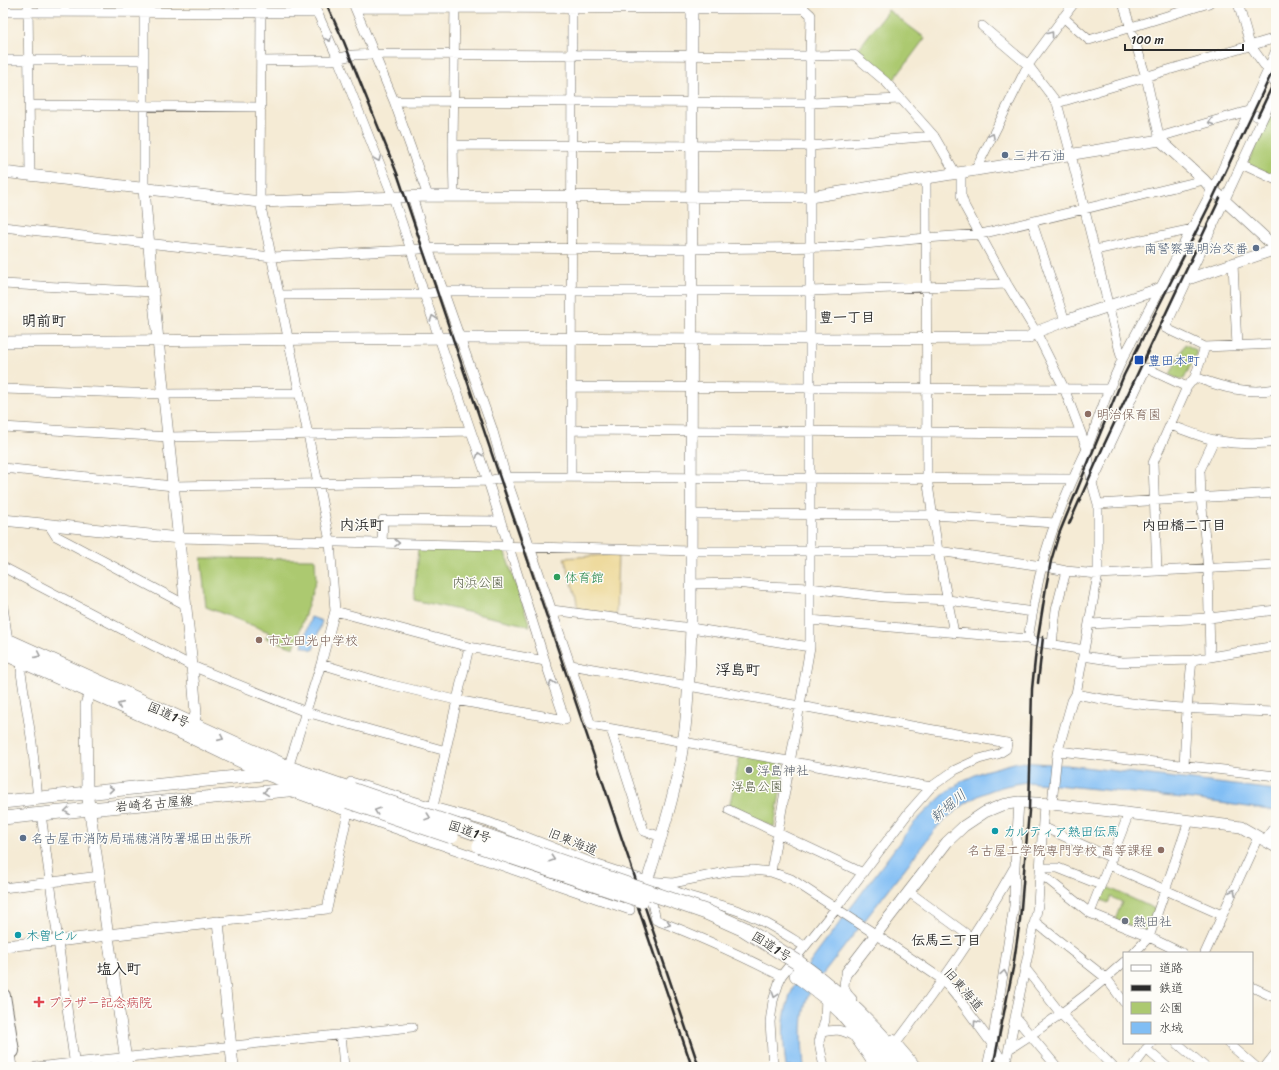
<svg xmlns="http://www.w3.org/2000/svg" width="1279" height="1070" font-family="Sriracha,'Klee One',sans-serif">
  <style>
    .green { fill: #acc970; stroke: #6c7a4e }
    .sand { fill: #eeda9e; stroke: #8c8264 }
    .water { fill: #81bef4; stroke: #567490 }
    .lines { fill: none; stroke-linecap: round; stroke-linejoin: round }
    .minor-casing { stroke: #726e66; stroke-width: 10 }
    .tertiary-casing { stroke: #726e66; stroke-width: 12 }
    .secondary-casing { stroke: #726e66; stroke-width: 14 }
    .primary-casing { stroke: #726e66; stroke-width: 16 }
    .trunk-casing { stroke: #726e66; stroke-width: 16 }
    .motorway-casing { stroke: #726e66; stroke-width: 18 }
    .minor { stroke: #fff; stroke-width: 9 }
    .tertiary { stroke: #fff; stroke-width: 11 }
    .secondary { stroke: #fff; stroke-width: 13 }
    .primary { stroke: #fff; stroke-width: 14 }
    .trunk { stroke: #fff; stroke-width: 15 }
    .motorway { stroke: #fff; stroke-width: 17 }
    .rail { stroke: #2b2b2b; stroke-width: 2.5 }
    .trunk-bridge-casing { stroke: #726e66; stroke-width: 16; stroke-linecap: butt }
    .trunk-bridge { stroke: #fff; stroke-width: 15 }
    .oneway { stroke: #a0a0a0 }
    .service-dot { fill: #5c6f8a; stroke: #fdfcf7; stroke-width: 1.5 }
    .transit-dot { fill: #1a4fb4; stroke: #fdfcf7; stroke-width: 1.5 }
    .education-dot { fill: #8d6e63; stroke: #fdfcf7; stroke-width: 1.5 }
    .leisure-dot { fill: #2e9e5b; stroke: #fdfcf7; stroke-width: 1.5 }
    .worship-dot { fill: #6b7280; stroke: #fdfcf7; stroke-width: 1.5 }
    .culture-dot { fill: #0f9aa8; stroke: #fdfcf7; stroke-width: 1.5 }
    .health-dot { fill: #e0444e; stroke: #fdfcf7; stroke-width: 1.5 }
    .labels { text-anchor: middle; stroke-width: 3; stroke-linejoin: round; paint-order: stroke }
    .service-label { font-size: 13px; fill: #4e5e75; stroke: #fdfcf7; text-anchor: start }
    .transit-label { font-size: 13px; fill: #164399; stroke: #fdfcf7; text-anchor: start }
    .education-label { font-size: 13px; fill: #785e54; stroke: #fdfcf7; text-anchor: start }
    .leisure-label { font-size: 13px; fill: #27864d; stroke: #fdfcf7; text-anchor: start }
    .park-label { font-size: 13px; fill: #525a40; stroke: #fdfcf7 }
    .street-label { font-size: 13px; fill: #2b2b2b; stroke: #fdfcf7 }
    .worship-label { font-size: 13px; fill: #5b616d; stroke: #fdfcf7; text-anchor: start }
    .culture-label { font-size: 13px; fill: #0d838f; stroke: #fdfcf7; text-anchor: start }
    .health-label { font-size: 13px; fill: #be3a42; stroke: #fdfcf7; text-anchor: start }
    .neighbourhood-label { font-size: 14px; font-weight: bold; fill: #2b2b2b; stroke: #fdfcf7 }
    .water-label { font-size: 14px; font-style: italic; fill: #495e71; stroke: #fdfcf7 }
    .quarter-label { font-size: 15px; font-weight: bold; fill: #2b2b2b; stroke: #fdfcf7 }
  </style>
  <rect width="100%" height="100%" fill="#fdfcf7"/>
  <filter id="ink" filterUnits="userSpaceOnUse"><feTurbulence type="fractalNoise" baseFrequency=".025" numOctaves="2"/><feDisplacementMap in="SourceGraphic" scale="8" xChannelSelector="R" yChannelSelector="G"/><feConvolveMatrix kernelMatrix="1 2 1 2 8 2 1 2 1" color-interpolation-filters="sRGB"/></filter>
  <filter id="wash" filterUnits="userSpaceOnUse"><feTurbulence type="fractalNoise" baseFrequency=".012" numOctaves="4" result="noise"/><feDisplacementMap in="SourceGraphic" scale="16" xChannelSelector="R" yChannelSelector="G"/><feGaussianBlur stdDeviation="0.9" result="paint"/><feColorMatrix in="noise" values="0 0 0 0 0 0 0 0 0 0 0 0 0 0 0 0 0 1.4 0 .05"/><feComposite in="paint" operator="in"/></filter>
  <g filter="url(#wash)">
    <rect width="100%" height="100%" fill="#f5ebd5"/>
    <!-- green -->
    <path class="green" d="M888 10 925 38 893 81 856 52Z
      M1273 110H1276V177L1249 165 1248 162Z
      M1185 344 1196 350V354L1184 379H1179L1170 375Z
      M418 548 504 550 530 626 414 600Z
      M201 558 315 559 316 580 294 648 266 638 269 632 206 607Z
      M740 755 782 762 785 765 774 827 729 808Z
      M1105 886 1155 909 1148 930 1145 931 1115 920 1122 902 1111 897 1108 903 1100 899Z"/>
    <!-- sand -->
    <path class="sand" d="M618 554 616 615 578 609 575 593 564 558Z"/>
    <!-- water -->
    <path class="water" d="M311 617 322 621 313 650 302 646Z
      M1018 762 1067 765 1276 790V811L1192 799 1027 782C985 788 968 799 937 827L810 991C799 1017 802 1040 804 1067H786C782 1033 781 1011 797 980L913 824 942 796 962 781 984 771Z"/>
  </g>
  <g filter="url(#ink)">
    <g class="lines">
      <defs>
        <path id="minor" d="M28 3 30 175
          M144 3V189
          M261 3 260 202 330 541 335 611 321 664 288 768
          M313 3 338 59 393 197 411 250 424 294 488 481 545 661 565 720 456 700 384 683 321 664
          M353 3 355 8 804 9
          M1123 3 1146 77 1160 140
          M1238 3 1250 45 1268 70 1276 86
          M355 8 394 101 428 196
          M3 12 317 13
          M1063 17 1089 40 1209 3
          M982 26 1028 65 1057 103 1071 155 1122 360
          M3 60H144
          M261 61 331 60 353 55 375 54 810 56 854 55 886 82 934 136 956 174
          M1276 90 1165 328 1205 347 1276 344
          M394 101 810 103 900 99
          M1057 103 1276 38
          M30 105 261 107
          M1160 140 1166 135 1248 111 1262 119
          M453 145 810 146 934 136
          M1241 164 1276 180
          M975 171 1028 65 1074 3
          M961 173V195L965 207 1007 284 1036 332 1064 388 1087 449C1069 486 1052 525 1042 566 1036 590 1032 615 1028 639
          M926 179 927 478 938 551 954 633
          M412 196 428 248 492 428 506 477 591 725 931 787
          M454 196 453 145 455 3
          M1032 222 1065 321
          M3 227 272 257 411 250 428 248 692 249 834 247 926 238 981 234 1204 180
          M1095 250 1193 229 1209 233
          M1233 264 1237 346
          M3 284 153 292
          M279 295 424 294 443 291H810L1007 284
          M1195 377C1220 387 1248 395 1276 389
          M571 387 1109 389
          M3 389 164 394 300 393
          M1170 425C1185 430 1200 437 1214 440 1235 444 1256 445 1276 442
          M3 427 168 437 471 431
          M571 430 1080 433
          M3 468 173 486 488 481 506 477 1072 479
          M571 477 572 3
          M1092 483 1146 368 1187 387
          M1098 504 1276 493
          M691 514 933 515 1055 523
          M49 525 56 536 186 605
          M179 538 691 551H938L1042 566 1066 571 1098 574 1276 565
          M382 543 383 520 500 521
          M3 567 192 666 306 712 446 751
          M1157 571 1153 463 1187 387 1195 377 1205 347
          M691 584 734 583 767 586 810 588 884 597 948 600 1033 612
          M3 607 8 641
          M552 610 691 628 810 647
          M335 611 469 647 545 661
          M810 620 1028 639 1032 641 1084 650
          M1090 624 1209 618 1276 610
          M1052 644 1056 610 1066 571
          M1083 656 1122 662 1192 660 1276 646
          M1210 657 1208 569 1201 498 1200 470 1214 440
          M22 660 21 673 32 743 38 798
          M571 665 1007 743 1006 749 998 754 979 759 955 770 931 787 909 812 836 908 781 976
          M1076 694C1141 708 1209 710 1276 712
          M611 729 644 831 662 837
          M1059 751 1276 776
          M1184 766 1187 709 1192 660
          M351 782 433 807 488 822 598 865 647 881 673 883 731 871 752 870 771 872 791 879 869 930 943 980 965 1007 992 1044 1006 1067
          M289 791 433 842 630 910 625 892
          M1052 804 1057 754 1072 701 1076 694 1098 574V504L1092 483 1087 449 1109 389 1122 360 1209 196 1211 188 1217 181 1268 70 1276 50
          M433 807 469 647
          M729 810 863 873
          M41 814 75 1067
          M1043 827 1112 858
          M1265 840 1272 830 1276 826
          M1109 865 1222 915
          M1041 868H1058L1101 885
          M771 872 810 647V56L811 15 798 3
          M1041 874 1090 913 1149 937 1182 953
          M661 883C680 897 713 902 736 910 760 918 783 933 804 946
          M3 888 100 876
          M649 890 656 920C699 936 740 955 781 976L773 1001 770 1022 773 1067
          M909 892 972 938
          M1090 913 1129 813
          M218 922 327 909 348 812
          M1035 922 1106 978 1124 1002
          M1134 953 1149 937 1189 821
          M1205 953 1258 837
          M1025 968 1061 1014 1113 1067
          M847 972C843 984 842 990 852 999
          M1252 987 1276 998
          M1015 1017 1057 1067
          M822 1032C836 1029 841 1029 853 1036
          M851 1032 875 1067
          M341 1034 344 1067
          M893 1039 917 1067
          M897 1042C939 986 980 929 1014 868
          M1177 1043 1205 1067
          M1228 1043 1256 1067
          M1009 1049C1050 1023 1088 995 1124 962
          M1146 1049 1167 1067
          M36 1067 412 1027
          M824 1067 819 1042 825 1020 826 997
          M987 1067 992 1044 1014 906 1015 866 1019 802
          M1005 1067 1038 905 1044 804
          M1133 1067 1151 1043
          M1265 1067 1276 1053"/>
        <path id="tertiary" d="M3 172 260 202 428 196 810 197 1160 140 1204 180 1211 188 1276 248
          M144 189 153 292 192 666 196 713 193 725
          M3 342 459 338 810 339 1028 338 1036 332 1065 321 1276 249
          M3 520 179 538
          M90 691 86 705 87 792 127 1067
          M647 881C658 848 669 814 676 781 688 731 689 679 691 628L692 3
          M3 946 57 941 218 922 233 1067
          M847 972 947 842 964 826 985 812 1002 805 1019 802 1052 804 1241 827 1276 847"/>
        <path id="secondary" d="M3 802 272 773
          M3 818 90 809 288 790 305 787"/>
        <path id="primary" d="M3 996 12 1051"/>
        <path id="trunk" d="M3 639 288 768 352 790
          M3 652 189 735 270 774 305 787 348 801
          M797 962C838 992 876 1025 906 1067
          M797 975 826 997 842 1012 888 1067"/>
        <path id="motorway" d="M3 1038 8 1067"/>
      </defs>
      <!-- minor casing -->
      <use href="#minor" class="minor-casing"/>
      <!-- tertiary casing -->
      <use href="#tertiary" class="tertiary-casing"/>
      <!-- secondary casing -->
      <use href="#secondary" class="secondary-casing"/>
      <!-- primary casing -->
      <use href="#primary" class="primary-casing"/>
      <!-- trunk casing -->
      <use href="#trunk" class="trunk-casing"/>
      <!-- motorway casing -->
      <use href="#motorway" class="motorway-casing"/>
      <!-- minor -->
      <use href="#minor" class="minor"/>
      <!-- tertiary -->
      <use href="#tertiary" class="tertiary"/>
      <!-- secondary -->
      <use href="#secondary" class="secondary"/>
      <!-- primary -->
      <use href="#primary" class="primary"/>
      <!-- trunk -->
      <use href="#trunk" class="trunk"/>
      <!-- motorway -->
      <use href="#motorway" class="motorway"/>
      <!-- rail -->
      <path class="rail" d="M326 3 344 42 398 176 699 1067
        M1258 116 1276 78
        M1069 524 1103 447 1220 198
        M1038 683 1043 637
        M635 898 692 1067
        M993 1067 1013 968 1020 920 1029 811 1032 689 1036 650 1046 587 1051 561 1059 534 1124 375 1212 200 1276 64"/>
      <defs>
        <path id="trunk-bridge" d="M352 790 706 912 744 929 797 962
          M348 801 451 836
          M480 846 641 900"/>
      </defs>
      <!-- trunk-bridge casing -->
      <use href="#trunk-bridge" class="trunk-bridge-casing"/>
      <!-- trunk-bridge -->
      <use href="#trunk-bridge" class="trunk-bridge"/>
    </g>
    <!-- one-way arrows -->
    <defs><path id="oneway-chevron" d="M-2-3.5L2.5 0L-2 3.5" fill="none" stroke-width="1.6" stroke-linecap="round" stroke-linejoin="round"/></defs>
    <g class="oneway">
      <use href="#oneway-chevron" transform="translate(1051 34) rotate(-53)"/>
      <use href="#oneway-chevron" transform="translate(329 39) rotate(66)"/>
      <use href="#oneway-chevron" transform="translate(1211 122) rotate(164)"/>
      <use href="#oneway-chevron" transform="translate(992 136) rotate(-63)"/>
      <use href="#oneway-chevron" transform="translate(378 159) rotate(68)"/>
      <use href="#oneway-chevron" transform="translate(433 318) rotate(-109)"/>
      <use href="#oneway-chevron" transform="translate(479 455) rotate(-109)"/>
      <use href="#oneway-chevron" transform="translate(397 543) rotate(1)"/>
      <use href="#oneway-chevron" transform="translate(38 655) rotate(24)"/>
      <use href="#oneway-chevron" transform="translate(552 683) rotate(-109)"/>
      <use href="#oneway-chevron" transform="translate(120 705) rotate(-156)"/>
      <use href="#oneway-chevron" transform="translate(221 738) rotate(24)"/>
      <use href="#oneway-chevron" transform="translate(111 789) rotate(-6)"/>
      <use href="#oneway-chevron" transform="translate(266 792) rotate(175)"/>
      <use href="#oneway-chevron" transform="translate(67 811) rotate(174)"/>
      <use href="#oneway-chevron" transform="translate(377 811) rotate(-161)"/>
      <use href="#oneway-chevron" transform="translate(428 817) rotate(19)"/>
      <use href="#oneway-chevron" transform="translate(552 859) rotate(18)"/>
      <use href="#oneway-chevron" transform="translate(1233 892) rotate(-65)"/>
      <use href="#oneway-chevron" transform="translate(668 924) rotate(21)"/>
      <use href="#oneway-chevron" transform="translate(1004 973) rotate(-81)"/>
      <use href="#oneway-chevron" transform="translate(775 995) rotate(108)"/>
      <use href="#oneway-chevron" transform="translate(976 1023) rotate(-126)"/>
    </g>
  </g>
  <!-- markers -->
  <g class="service-dot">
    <circle cx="1005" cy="155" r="4"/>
    <circle cx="1256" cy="248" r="4"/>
    <circle cx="23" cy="838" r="4"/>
  </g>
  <rect class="transit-dot" x="1134" y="355" width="10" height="10" rx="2"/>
  <g class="education-dot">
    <circle cx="1088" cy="414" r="4"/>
    <circle cx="259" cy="640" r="4"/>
    <circle cx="1161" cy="850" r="4"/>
  </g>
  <circle class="leisure-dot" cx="557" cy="577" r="4"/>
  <g class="worship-dot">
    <circle cx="749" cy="770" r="4"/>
    <circle cx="1125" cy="921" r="4"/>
  </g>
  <g class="culture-dot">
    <circle cx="995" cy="831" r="4"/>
    <circle cx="18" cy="935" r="4"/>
  </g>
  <path class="health-dot" d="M37 996h4v4h4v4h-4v4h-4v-4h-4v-4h4z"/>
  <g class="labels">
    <!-- service labels -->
    <g class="service-label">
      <text x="1013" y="160">三井石油</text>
      <text x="1248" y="253" text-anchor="end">南警察署明治交番</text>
      <text x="31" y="843">名古屋市消防局瑞穂消防署堀田出張所</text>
    </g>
    <!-- transit labels -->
    <g class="transit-label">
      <text x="1148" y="365">豊田本町</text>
    </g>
    <!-- education labels -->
    <g class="education-label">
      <text x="1096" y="419">明治保育園</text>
      <text x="267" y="645">市立田光中学校</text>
      <text x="1153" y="855" text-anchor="end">名古屋工学院専門学校 高等課程</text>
    </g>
    <!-- leisure labels -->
    <g class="leisure-label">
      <text x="565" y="582">体育館</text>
    </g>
    <!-- park labels -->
    <g class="park-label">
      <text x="478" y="587">内浜公園</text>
      <text x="757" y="791">浮島公園</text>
    </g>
    <!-- street labels -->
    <g class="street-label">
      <text transform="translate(169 714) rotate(24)" y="5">国道1号</text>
      <text transform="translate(154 803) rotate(-5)" y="5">岩崎名古屋線</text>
      <text transform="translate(470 831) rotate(18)" y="5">国道1号</text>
      <text transform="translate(573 841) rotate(22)" y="5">旧東海道</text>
      <text transform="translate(772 946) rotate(32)" y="5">国道1号</text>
      <text transform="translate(964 989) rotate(49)" y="5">旧東海道</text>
    </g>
    <!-- worship labels -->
    <g class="worship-label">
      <text x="757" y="775">浮島神社</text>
      <text x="1133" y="926">熱田社</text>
    </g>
    <!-- culture labels -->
    <g class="culture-label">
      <text x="1003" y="836">カルティア熱田伝馬</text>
      <text x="26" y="940">木曽ビル</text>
    </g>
    <!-- health labels -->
    <g class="health-label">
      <text x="48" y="1007">ブラザー記念病院</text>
    </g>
    <!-- neighbourhood labels -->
    <g class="neighbourhood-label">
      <text x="847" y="322">豊一丁目</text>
      <text x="1184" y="530">内田橋二丁目</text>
      <text x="946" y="945">伝馬三丁目</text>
    </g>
    <!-- water labels -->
    <g class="water-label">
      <text transform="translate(948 806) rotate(-40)" y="5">新堀川</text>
    </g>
    <!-- quarter labels -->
    <g class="quarter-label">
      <text x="44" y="326">明前町</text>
      <text x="362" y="530">内浜町</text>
      <text x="738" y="675">浮島町</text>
      <text x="119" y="974">塩入町</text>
    </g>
  </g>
  <!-- margin -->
  <rect width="1279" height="1070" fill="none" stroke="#fdfcf7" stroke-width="16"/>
  <!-- legend -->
  <rect x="1123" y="952" width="130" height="92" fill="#fdfcf7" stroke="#a9a8a5"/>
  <rect x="1131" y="965" width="20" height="6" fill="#ffffff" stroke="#a9a8a5"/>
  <text x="1159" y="972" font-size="12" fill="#2b2b2b">道路</text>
  <rect x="1131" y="985" width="20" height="6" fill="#2b2b2b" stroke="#a9a8a5"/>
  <text x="1159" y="992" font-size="12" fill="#2b2b2b">鉄道</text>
  <rect x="1131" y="1002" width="20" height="12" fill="#acc970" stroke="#a9a8a5"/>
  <text x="1159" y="1012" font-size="12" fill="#2b2b2b">公園</text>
  <rect x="1131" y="1022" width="20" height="12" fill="#81bef4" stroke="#a9a8a5"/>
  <text x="1159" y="1032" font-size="12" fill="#2b2b2b">水域</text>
  <!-- scale -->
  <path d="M1125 44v6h118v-6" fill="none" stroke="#2b2b2b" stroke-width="2"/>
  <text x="1131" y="44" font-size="12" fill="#2b2b2b" stroke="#fdfcf7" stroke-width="3" paint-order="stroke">100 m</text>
</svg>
